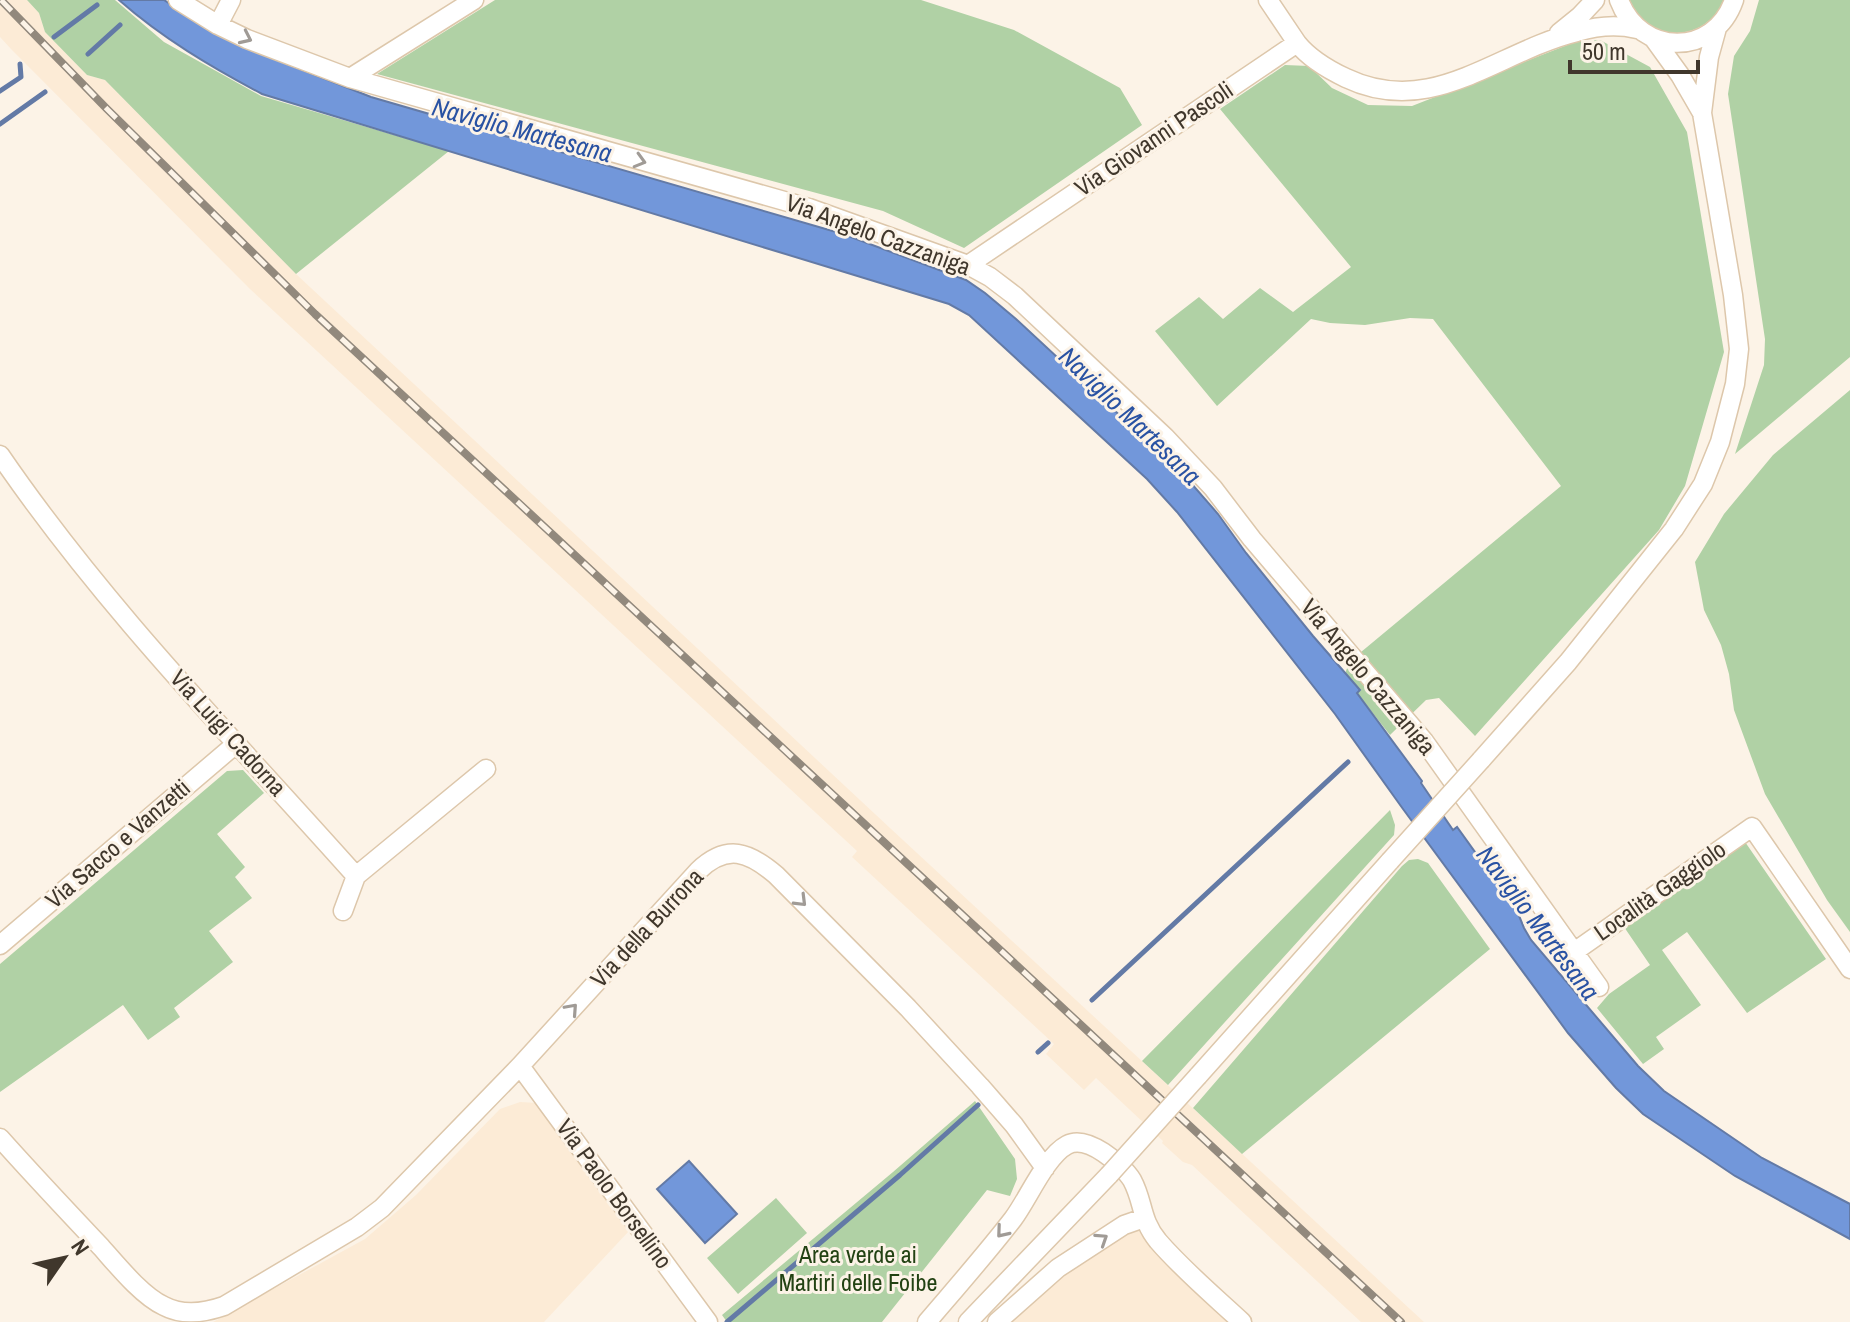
<svg xmlns="http://www.w3.org/2000/svg" width="1850" height="1322" font-family="'Archivo Narrow',sans-serif">
  <style>
    .built { fill: #fcebd6 }
    .green { fill: #b0d1a5 }
    .water { fill: #7297da; stroke: #637aa6; stroke-width: 2 }
    .lines { fill: none; stroke-linecap: round; stroke-linejoin: round }
    .stream { stroke: #637aa6; stroke-width: 5 }
    .minor-casing { stroke: #ddc7ab; stroke-width: 21 }
    .minor { stroke: #fff; stroke-width: 18 }
    .rail-casing { stroke: #92897d; stroke-width: 8 }
    .rail { stroke: #fcf3e7; stroke-width: 5; stroke-dasharray: 15; stroke-linecap: butt }
    .minor-bridge-casing { stroke: #ddc7ab; stroke-width: 21; stroke-linecap: butt }
    .minor-bridge { stroke: #fff; stroke-width: 18 }
    .oneway { stroke: #a09b96 }
    .labels { text-anchor: middle; stroke-width: 6; stroke-linejoin: round; paint-order: stroke }
    .street-label { font-size: 24px; fill: #40372c; stroke: #fcf3e7 }
    .park-label { font-size: 24px; fill: #224213; stroke: #fcf3e7 }
    .water-label { font-size: 26px; font-style: italic; fill: #2952a3; stroke: #fcf3e7 }
  </style>
  <rect width="100%" height="100%" fill="#fcf3e7"/>
  <!-- built -->
  <path class="built" d="M0 0H27L39 13 45 32 87 75 105 80 296 274 890 828 1424 1322H1361L1192 1165 1183 1162 1162 1143 1163 1141 1096 1078 1084 1090 1046 1054 1054 1044 852 857 857 851 250 289 11 49 0 37Z
    M520 1102 537 1103 629 1231 544 1322H213L365 1239 416 1195 500 1109Z
    M1120 1222 1162 1233 1253 1322H989Z"/>
  <!-- green -->
  <path class="green" d="M27 0H115L164 42 261 96 449 151 296 274 105 80 87 75 45 32 39 13Z
    M495 0H921L1014 30 1120 88 1142 125 964 248 883 211 377 74Z
    M1628 0H1724C1712 32 1670 44 1643 21 1636 15 1632 8 1628 0Z
    M1759 0H1850V357L1735 454 1764 365 1765 339 1728 94 1734 56 1750 31Z
    M1580 40H1600L1650 67 1687 132 1724 352 1685 486 1659 530 1475 736 1439 698 1426 700 1390 735 1357 693 1359 689 1345 674 1349 662 1561 486 1433 319 1410 318 1365 325 1330 323 1311 319 1217 406 1155 331 1199 297 1223 319 1260 288 1293 312 1351 267 1220 109 1285 65 1309 66 1332 88 1368 105 1412 106Z
    M1850 390V932L1827 900 1765 794 1734 710 1729 674 1721 645 1704 610 1695 562 1724 514 1773 455Z
    M243 770 264 793 217 834 245 867 235 877 252 898 209 931 233 962 174 1008 180 1017 148 1040 123 1005 0 1092V964L227 771Z
    M1390 810 1395 825 1394 835 1168 1085 1142 1061Z
    M1743 839 1826 959 1747 1013 1687 932 1662 950 1701 1005 1656 1037 1664 1049 1643 1064 1597 1008 1609 994 1650 965 1622 924Z
    M1418 859 1428 863 1490 949 1242 1154 1193 1108 1402 866 1409 860Z
    M975 1101 1015 1159 1017 1179 1010 1196 987 1190 882 1322H727L722 1315 893 1172Z
    M776 1198 807 1233 738 1294 707 1258Z"/>
  <!-- water -->
  <path class="water" d="M119 0H164L199 23 239 45 371 97 843 234 966 280 985 293 1016 319 1184 475 1218 514 1246 553 1313 636 1360 690 1357 693 1422 781 1421 783 1453 830 1457 827 1511 902 1513 901 1524 928 1531 940 1638 1066 1664 1091 1762 1158 1850 1204V1239L1735 1176 1643 1114 1616 1088 1568 1033 1403 809 1335 714 1177 512 1147 479 969 315 949 304 262 94C211 67 162 38 119 0Z
    M689 1161 737 1214 705 1243 657 1189Z"/>
  <g class="lines">
    <!-- stream -->
    <path class="stream" d="M54 37 97 5
      M88 54 120 25
      M0 91 21 77 20 64
      M0 124 45 92
      M1092 1000 1348 762
      M1038 1052 1048 1043
      M727 1322 900 1175 978 1105"/>
    <defs>
      <path id="minor" d="M178 0 218 25 247 39 350 78 809 208 968 265 990 277 1015 296 1165 437 1213 488 1252 539 1424 741 1574 952 1752 827 1850 969
        M1619 0C1640 56 1714 58 1734 0
        M218 25 231 0
        M1559 33 1580 16 1595 0
        M1654 39 1680 75 1702 113
        M1297 43C1309 58 1329 70 1346 78 1432 119 1496 52 1577 32 1597 26 1616 24 1637 29
        M350 78 474 0
        M968 265 1297 43 1268 0
        M0 455C104 607 234 739 356 876
        M1481 760 1568 662 1674 529 1703 484 1720 442 1735 384 1739 349 1733 295 1702 113 1709 57 1717 28
        M356 876 486 769
        M343 911 356 876
        M0 945 237 743
        M1574 952 1599 987
        M520 1066 708 1322
        M1198 1076 1390 861
        M0 1138C33 1175 67 1211 101 1247 117 1265 142 1296 164 1306 183 1316 204 1313 224 1306L357 1227 382 1208 520 1066 698 871C727 843 749 852 776 875L908 1008 980 1086 1014 1125 1045 1168
        M927 1322C956 1288 986 1254 1013 1219 1028 1199 1046 1156 1067 1145 1087 1134 1122 1164 1132 1180 1144 1202 1140 1219 1158 1241 1183 1270 1214 1296 1242 1322
        M968 1322 1109 1175
        M997 1322 1058 1268 1124 1225 1144 1218"/>
    </defs>
    <!-- minor casing -->
    <use href="#minor" class="minor-casing"/>
    <!-- minor -->
    <use href="#minor" class="minor"/>
    <defs>
      <path id="rail" d="M1 0 107 109 315 314 1401 1322"/>
    </defs>
    <!-- rail casing -->
    <use href="#rail" class="rail-casing"/>
    <!-- rail -->
    <use href="#rail" class="rail"/>
    <defs>
      <path id="minor-bridge" d="M1390 861 1481 760
        M1109 1175 1198 1076"/>
    </defs>
    <!-- minor-bridge casing -->
    <use href="#minor-bridge" class="minor-bridge-casing"/>
    <!-- minor-bridge -->
    <use href="#minor-bridge" class="minor-bridge"/>
  </g>
  <!-- one-way arrows -->
  <defs><path id="oneway-chevron" d="M-2-3.5L2.5 0L-2 3.5" fill="none" stroke-width="1.6" stroke-linecap="round" stroke-linejoin="round" transform="scale(2)"/></defs>
  <g class="oneway">
    <use href="#oneway-chevron" transform="translate(246 38) rotate(25)"/>
    <use href="#oneway-chevron" transform="translate(640 161) rotate(16)"/>
    <use href="#oneway-chevron" transform="translate(801 901) rotate(45)"/>
    <use href="#oneway-chevron" transform="translate(572 1009) rotate(-48)"/>
    <use href="#oneway-chevron" transform="translate(1002 1232) rotate(130)"/>
    <use href="#oneway-chevron" transform="translate(1102 1239) rotate(-33)"/>
  </g>
  <g class="labels">
    <!-- street labels -->
    <g class="street-label">
      <text transform="translate(1154 139) rotate(-34)" y="8">Via Giovanni Pascoli</text>
      <text transform="translate(878 235) rotate(20)" y="8">Via Angelo Cazzaniga</text>
      <text transform="translate(1368 677) rotate(50)" y="8">Via Angelo Cazzaniga</text>
      <text transform="translate(228 733) rotate(48)" y="8">Via Luigi Cadorna</text>
      <text transform="translate(118 844) rotate(-41)" y="8">Via Sacco e Vanzetti</text>
      <text transform="translate(1660 891) rotate(-35)" y="8">Località Gaggiolo</text>
      <text transform="translate(647 928) rotate(-47)" y="8">Via della Burrona</text>
      <text transform="translate(614 1194) rotate(54)" y="8">Via Paolo Borsellino</text>
    </g>
    <!-- park labels -->
    <g class="park-label">
      <text x="858" y="1263">Area verde ai<tspan x="858" dy="28">Martiri delle Foibe</tspan></text>
    </g>
    <!-- water labels -->
    <g class="water-label">
      <text transform="translate(522 130) rotate(15)" y="9">Naviglio Martesana</text>
      <text transform="translate(1130 416) rotate(44)" y="9">Naviglio Martesana</text>
      <text transform="translate(1538 923) rotate(53)" y="9">Naviglio Martesana</text>
    </g>
  </g>
  <!-- north arrow -->
  <g transform="translate(64 1258) rotate(56)" stroke="#fcf3e7" stroke-width="6" paint-order="stroke">
  <path d="M0-6L14 30L0 20L-14 30Z" fill="#40372c"/>
  <text y="-12" font-size="22" font-weight="bold" text-anchor="middle" fill="#40372c">N</text>
  </g>
  <!-- scale -->
  <path d="M1570 60v12h128v-12" fill="none" stroke="#40372c" stroke-width="4"/>
  <text x="1582" y="60" font-size="24" fill="#40372c" stroke="#fcf3e7" stroke-width="6" paint-order="stroke">50 m</text>
</svg>
